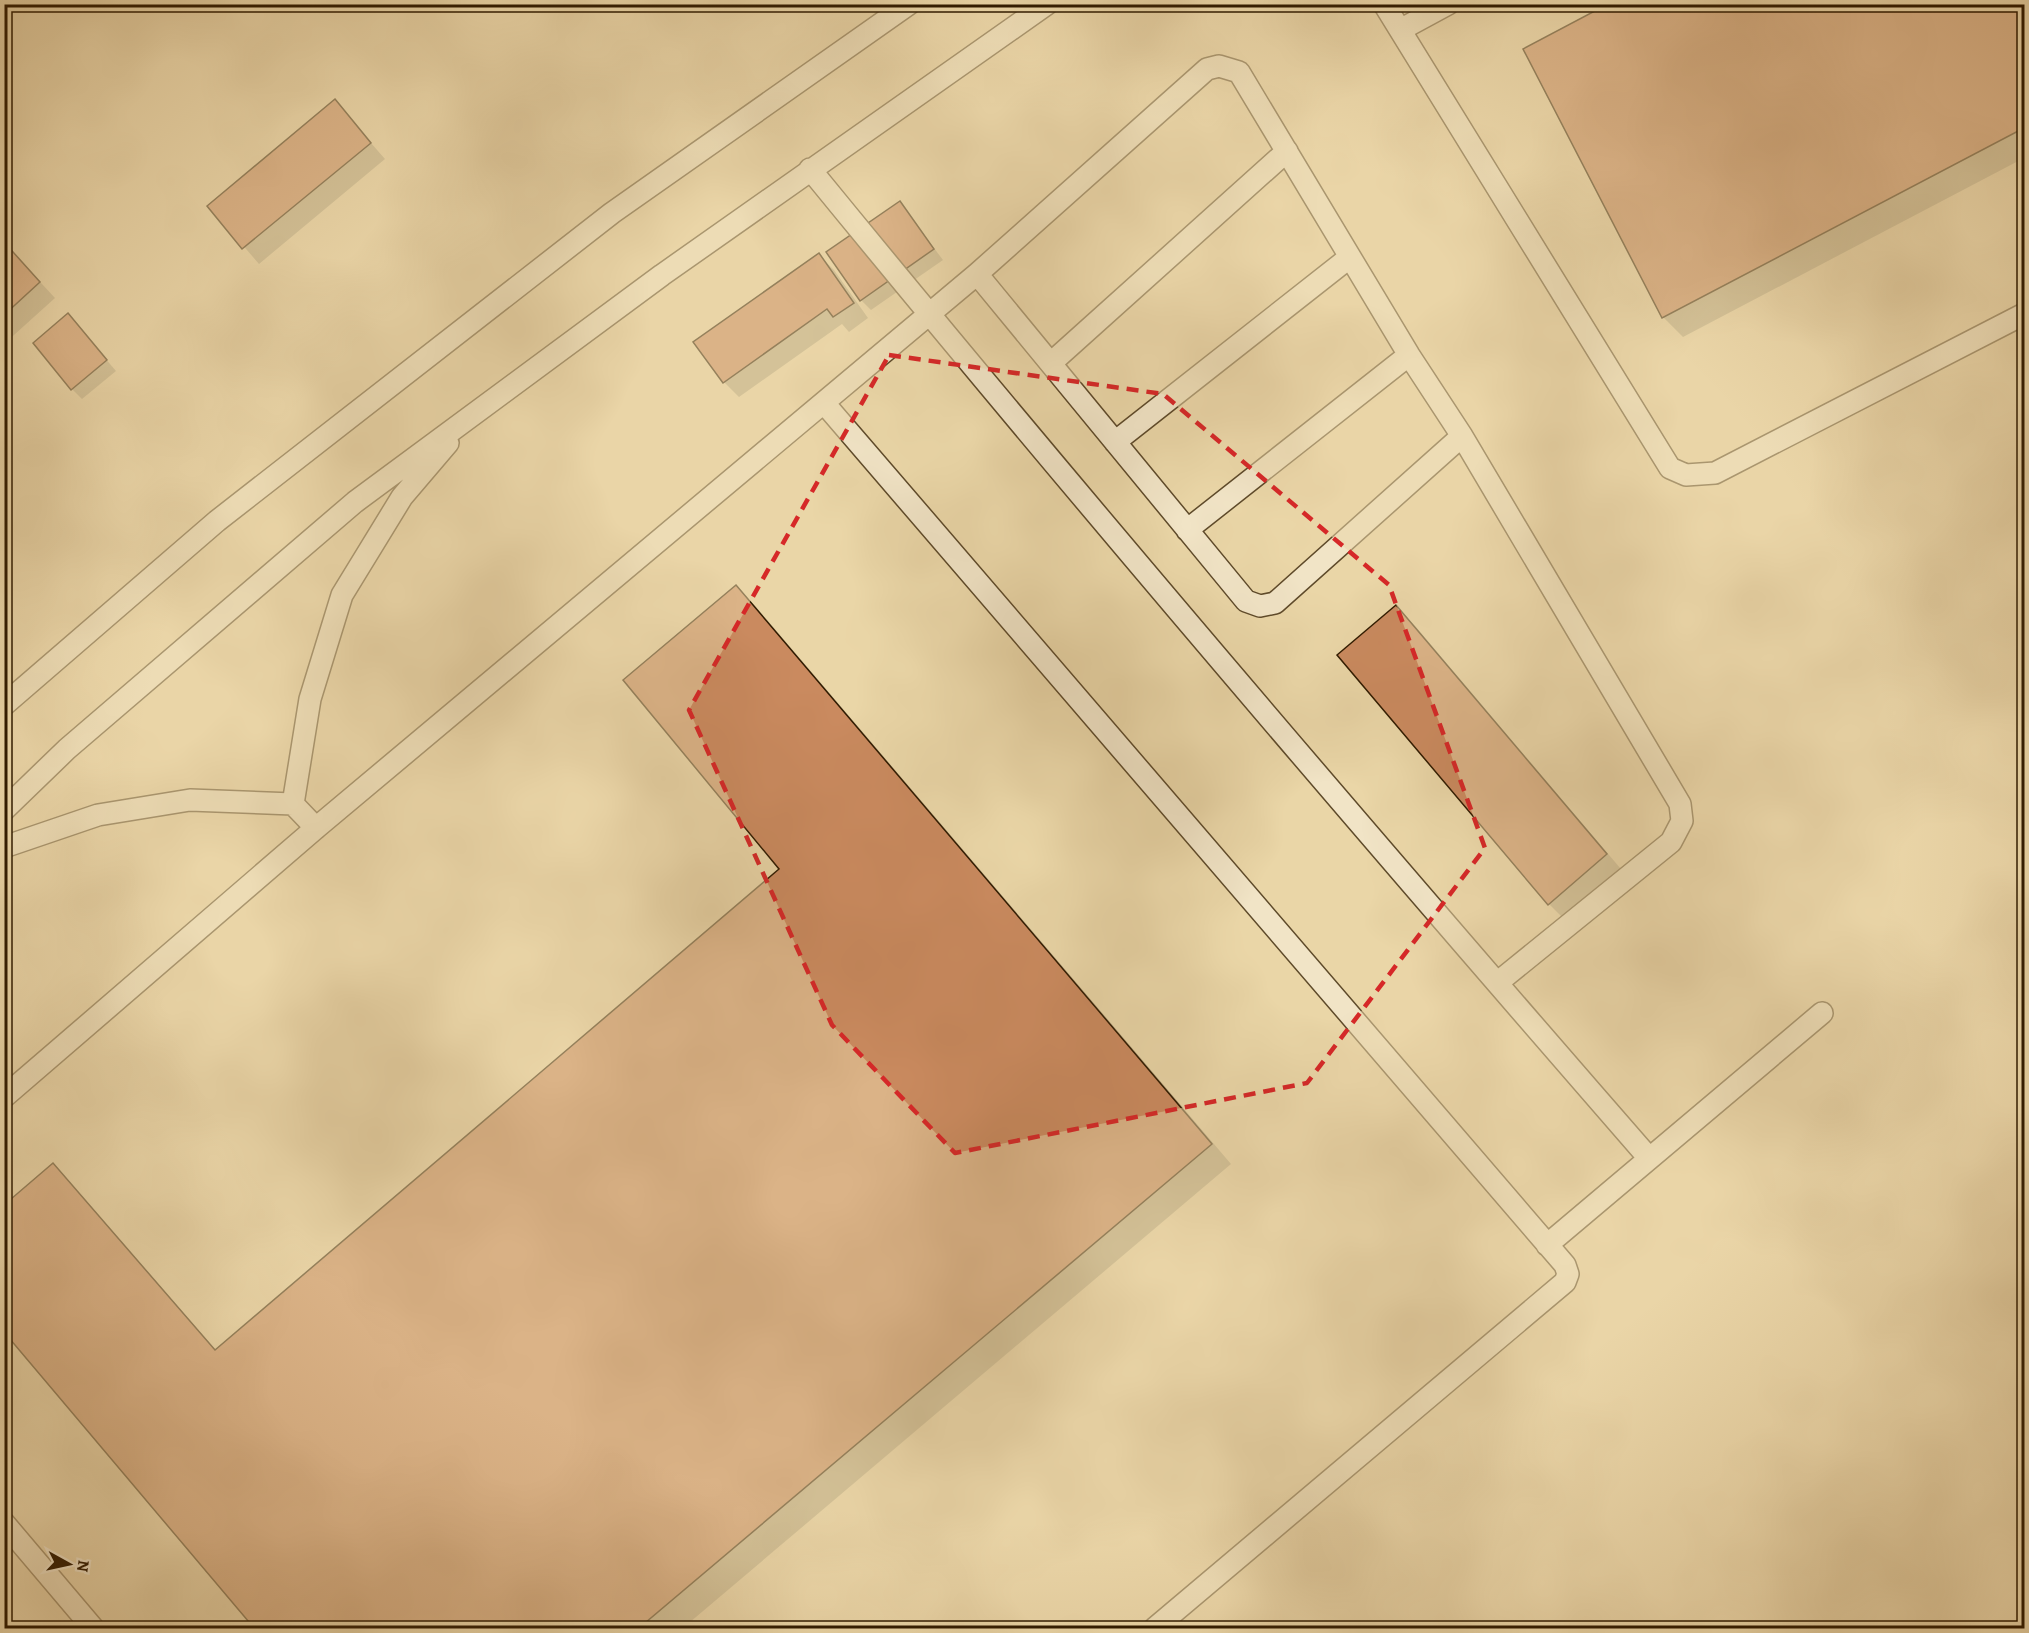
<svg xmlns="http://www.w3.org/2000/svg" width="2029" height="1633" font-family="Alegreya,serif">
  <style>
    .shadow { fill: #0003 }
    .building { fill: #ca8a5f; stroke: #301b00; stroke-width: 1.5 }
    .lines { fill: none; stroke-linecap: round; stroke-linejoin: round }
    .lane-casing { stroke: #5e4a2a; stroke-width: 24 }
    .lane { stroke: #f1e4c6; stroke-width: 21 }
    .marked { fill: none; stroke: #d62828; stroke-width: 4.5; stroke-dasharray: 12 8; stroke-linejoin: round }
  </style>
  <rect width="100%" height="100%" fill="#ead6a7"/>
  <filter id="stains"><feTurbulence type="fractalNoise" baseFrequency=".00333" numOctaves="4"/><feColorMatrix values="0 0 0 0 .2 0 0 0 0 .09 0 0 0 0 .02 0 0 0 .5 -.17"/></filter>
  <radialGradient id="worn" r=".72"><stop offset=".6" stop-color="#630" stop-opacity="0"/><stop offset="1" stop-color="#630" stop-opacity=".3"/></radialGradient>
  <!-- shadow -->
  <path class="shadow" d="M1611 4H2024V158L1683 337 1663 317Z
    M335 102 385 159 259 264 209 206Z
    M900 203 943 260 871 310 861 300Z
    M4 243 55 298 4 344Z
    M819 255 834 270 868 318 849 332 842 324 739 397 724 382Z
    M68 315 116 371 82 399 72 389Z
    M736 587 756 607 1231 1164 683 1628H256L4 1329 53 1165 216 1350 781 870Z
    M1396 607 1416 627 1626 875 1569 924 1549 904Z"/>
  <!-- building -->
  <path class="building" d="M1608 4H2024V128L1662 318 1523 49Z
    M335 99 371 143 242 249 207 206Z
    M900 201 934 249 860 301 826 252Z
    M4 242 40 282 4 315Z
    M819 253 854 303 833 317 827 309 723 383 693 342Z
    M68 313 107 360 71 390 33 343Z
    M736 585 1212 1144 639 1628H254L4 1332V1205L53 1163 215 1350 779 869 623 680Z
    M1396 605 1607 854 1548 905 1337 655Z"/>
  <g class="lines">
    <defs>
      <path id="lane" d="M1384 4 1670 468 1686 475 1715 473 2024 314
        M1400 30 1448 4
        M810 169C1083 503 1365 832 1648 1157
        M1051 363 1287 151
        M824 403 1565 1265 1568 1274 1565 1282 1155 1628
        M1462 436 1275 603 1260 606 1246 601 977 274 1207 69 1219 66 1239 72 1409 355 1462 436 1680 804 1682 821 1671 842 1497 983
        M1115 442 1350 257
        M1187 530 1409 355
        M4 705 217 521 612 213 909 4
        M293 804 310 699 342 595 402 497 448 443
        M4 810 67 749 355 502 662 275 1047 4
        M4 847 98 815 190 800 293 804 316 828
        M4 1097 316 828 977 274
        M1547 1245 1822 1013
        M4 1523 93 1628"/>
    </defs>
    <!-- lane casing -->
    <use href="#lane" class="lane-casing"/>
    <!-- lane -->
    <use href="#lane" class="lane"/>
  </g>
  <!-- marked area -->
  <path d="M0 0H2029V1633H0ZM889 355 1163 394 1389 585 1485 848 1307 1083 955 1153 832 1025 689 710Z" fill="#ead6a7" fill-opacity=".55" fill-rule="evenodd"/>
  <path class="marked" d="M889 355 1163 394 1389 585 1485 848 1307 1083 955 1153 832 1025 689 710Z"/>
  <!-- margin -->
  <rect width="2029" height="1633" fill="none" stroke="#ead6a7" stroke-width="24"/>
  <rect x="6" y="6" width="2017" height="1621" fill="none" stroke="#301b00" stroke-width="3"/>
  <rect x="12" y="12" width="2005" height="1609" fill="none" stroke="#301b00" stroke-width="1.5"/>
  <!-- north arrow -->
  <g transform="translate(69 1564) rotate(98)" stroke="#f1e4c6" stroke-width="4.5" paint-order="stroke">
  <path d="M0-4.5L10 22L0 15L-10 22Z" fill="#301b00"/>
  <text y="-9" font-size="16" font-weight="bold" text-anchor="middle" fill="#301b00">N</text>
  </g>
  <rect width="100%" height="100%" filter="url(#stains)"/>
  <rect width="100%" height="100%" fill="url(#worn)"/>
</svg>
